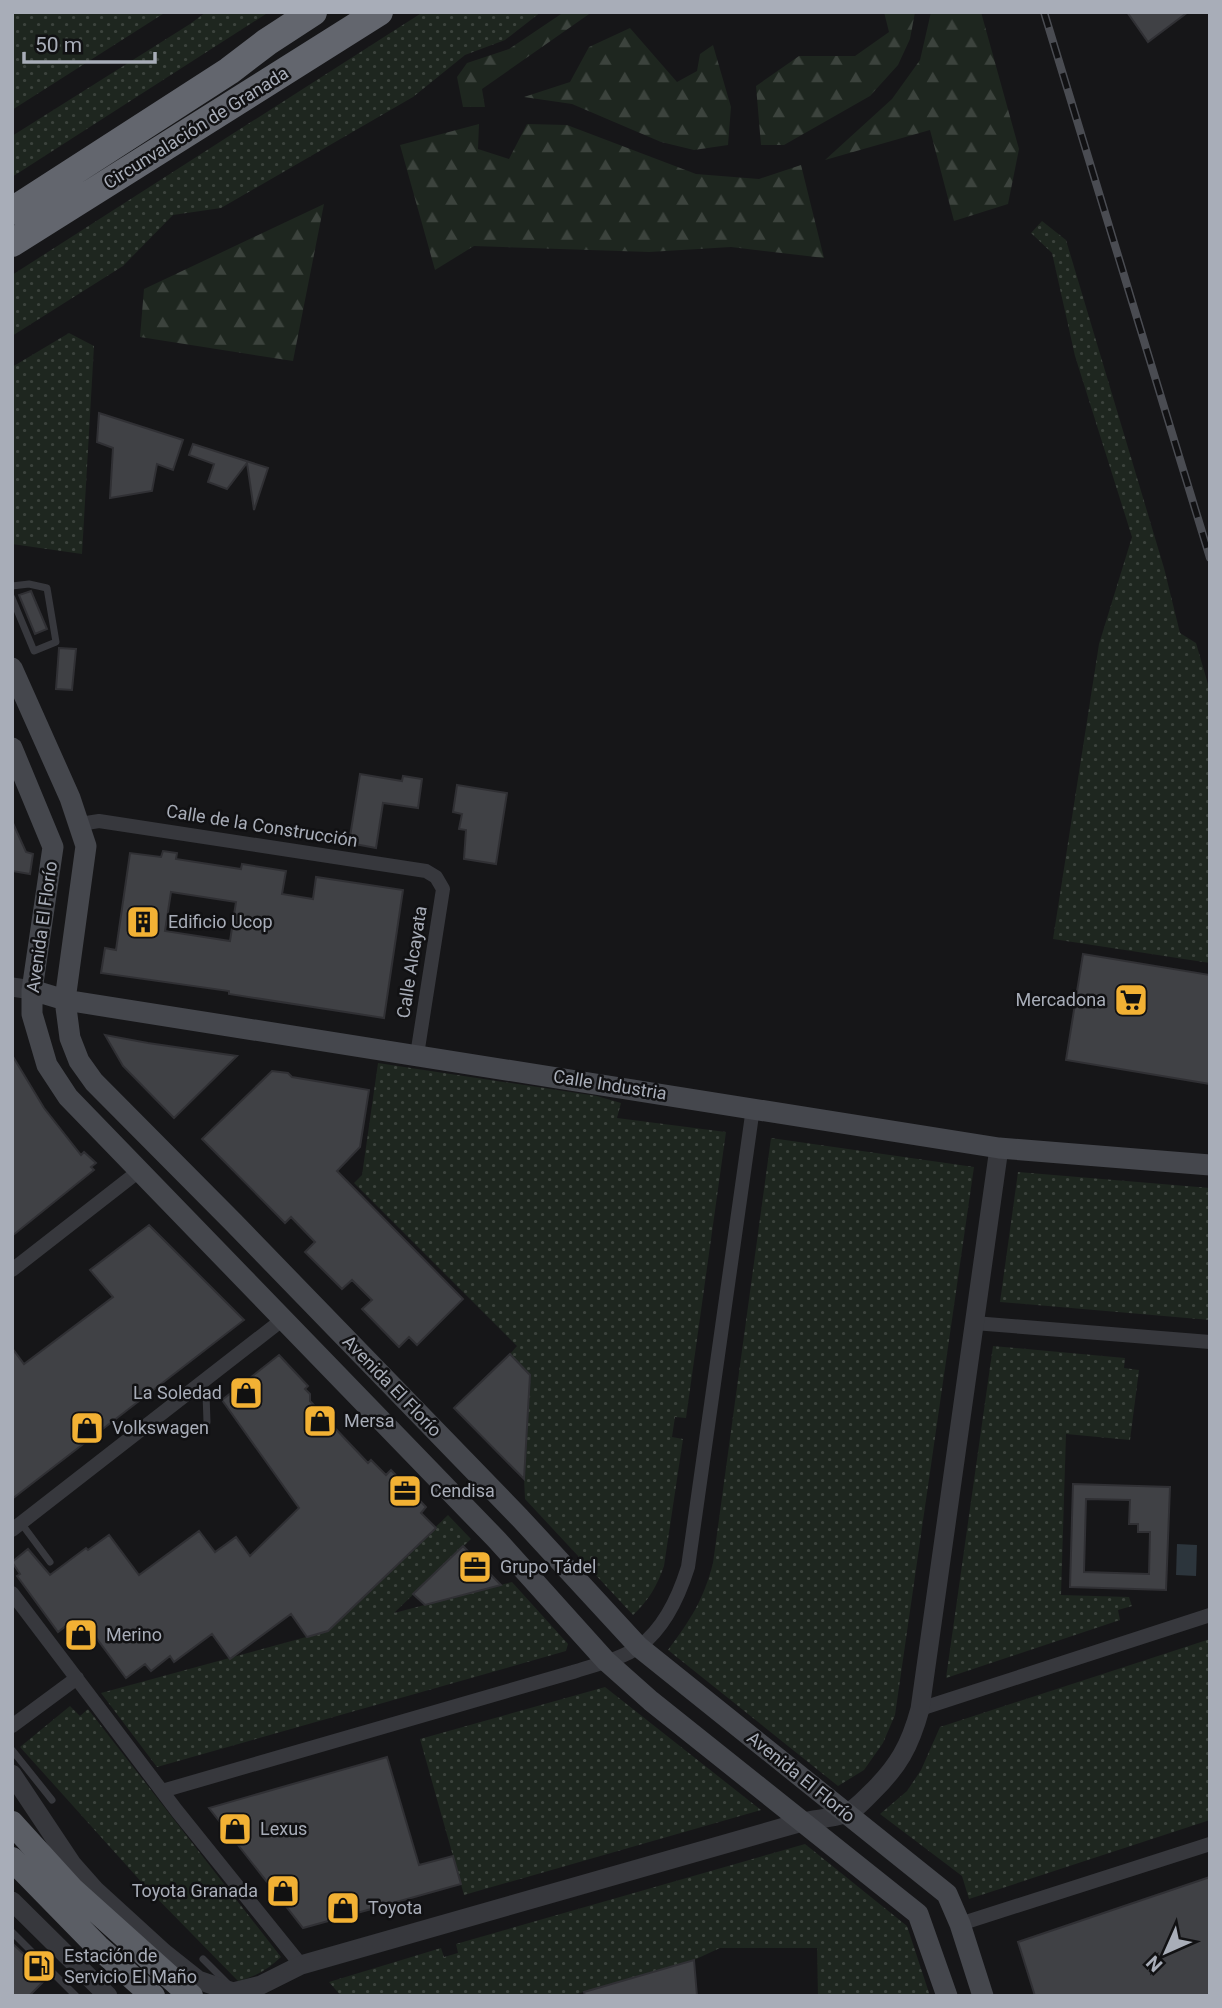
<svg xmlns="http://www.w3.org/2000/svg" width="1222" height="2008" font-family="Roboto,sans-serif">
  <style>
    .green { fill: url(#green-dots) }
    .forest { fill: url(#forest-firs) }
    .water { fill: #2c353c }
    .building { fill: #404145; stroke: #303034; stroke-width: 2; fill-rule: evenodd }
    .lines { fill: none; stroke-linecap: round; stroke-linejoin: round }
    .service { stroke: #37383d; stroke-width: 7 }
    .minor { stroke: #37383d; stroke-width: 14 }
    .tertiary { stroke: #37383d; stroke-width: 19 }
    .secondary { stroke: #45474d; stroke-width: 21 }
    .trunk { stroke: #5b5e65; stroke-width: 24 }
    .motorway { stroke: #63666e; stroke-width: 28 }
    .rail-casing { stroke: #4a4c52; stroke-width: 8 }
    .rail { stroke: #111113; stroke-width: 5; stroke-dasharray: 16; stroke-linecap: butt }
    .labels { text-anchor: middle; stroke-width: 5; stroke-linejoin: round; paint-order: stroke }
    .street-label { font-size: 18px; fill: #a8adb8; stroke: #111113 }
    .poi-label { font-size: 18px; fill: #a8adb8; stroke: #111113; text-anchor: start }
  </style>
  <defs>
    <pattern id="green-dots" width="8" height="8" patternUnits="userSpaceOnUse" patternTransform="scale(1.75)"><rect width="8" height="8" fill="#1e261f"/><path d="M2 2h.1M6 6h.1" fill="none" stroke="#3c433d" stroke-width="1.8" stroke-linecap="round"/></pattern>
    <pattern id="forest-firs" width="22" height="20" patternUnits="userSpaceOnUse" patternTransform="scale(1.75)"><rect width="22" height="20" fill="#1e261f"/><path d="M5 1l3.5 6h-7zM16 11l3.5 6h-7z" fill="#3c433d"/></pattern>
  </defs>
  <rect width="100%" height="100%" fill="#161618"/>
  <!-- green -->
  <path class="green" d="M12 12H166L12 110Z
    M206 12H269L12 177V136L190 24Z
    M423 12H541L505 40 465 55 413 97 221 208 173 215 123 266 12 336V275Z
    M1042 221 1066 240 1164 568 1180 633 1196 643 1210 691V963L1053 939 1099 644 1132 537 1075 356 1052 253 1031 233Z
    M69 333 94 346 82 554 12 544V367Z
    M378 1063 597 1096 621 1103 617 1118 726 1132 686 1418 675 1417 672 1437 683 1439 664 1566C657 1586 649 1600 633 1615L525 1499 524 1479 530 1375 510 1354 517 1346 354 1183 362 1175Z
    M771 1138 974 1167 895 1715 883 1743 864 1770 838 1786 668 1650C691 1619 703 1601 713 1563Z
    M1018 1172 1210 1188V1320L1000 1302Z
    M993 1346 1125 1358 1124 1368 1139 1370 1130 1440 1066 1434 1061 1595 1129 1597 1132 1606 1118 1610 1120 1620 946 1678Z
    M448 1515 471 1539 394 1613 512 1582 568 1644 566 1651 157 1767 101 1693 328 1631Z
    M1210 1639V1820L969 1899 962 1876 880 1814 907 1791 921 1770 940 1727Z
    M605 1687 761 1810 464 1895 420 1739Z
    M70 1706 80 1716 88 1709 281 1957C268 1969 256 1977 238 1981L145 1886 20 1747Z
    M805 1844 907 1926 930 1996H818L817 1948H720L694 1960 570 1996H341L329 1982 441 1948 444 1957 458 1953 456 1944Z"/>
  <!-- forest -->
  <path class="forest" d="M564 12H592L482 89 485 107H463L457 77 467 63 509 49Z
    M884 12H915L910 39 898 65 870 96 784 145H761L756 86 799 56H855L889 32Z
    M931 12H981L1019 149 1008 204 954 221 930 130 825 160 892 99 920 60Z
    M630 28 677 82 697 71 700 54 713 45 731 107 728 145 694 150 661 142 572 104 524 97 570 82 589 47Z
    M479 124 478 149 509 159 527 124 567 125 696 174 759 179 801 165 824 258 731 247 649 252 474 246 435 270 400 145Z
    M324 204 293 361 140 337 144 289Z"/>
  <!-- water -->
  <path class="water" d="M1177 1544 1197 1545 1196 1576 1176 1575Z"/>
  <!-- building -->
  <path class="building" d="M1127 12H1188L1148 42Z
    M99 413 183 440 173 470 157 464 152 491 110 498 113 448 97 442Z
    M193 444 268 468 254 510 247 463 227 489 208 482 214 464 189 455Z
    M31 591 47 629 35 634 19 595Z
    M59 648 76 649 72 690 56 689Z
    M360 774 402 781 403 776 422 779 418 808 383 803 376 848 349 843Z
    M457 785 507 793 496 864 464 859 466 830 459 829 462 814 453 812Z
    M12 821 26 852 33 854 30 874 12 871Z
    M163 851 177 853 176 859 241 869 242 864 286 871 282 894 313 899 316 877 403 890 384 1018 229 994V991L101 973 105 948 116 950 130 853 161 857ZM171 892 236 902 230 941 165 931Z
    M1083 954 1210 975V1084L1066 1060Z
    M105 1035 148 1043 237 1056 174 1118 123 1066Z
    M12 1055 44 1108 81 1155 84 1152 96 1163 91 1167 94 1170 12 1236Z
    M272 1071 288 1073 292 1077 369 1090 360 1147 337 1171 463 1299 417 1345 409 1337 399 1347 362 1309 372 1300 352 1280 342 1289 305 1252 315 1242 291 1217 285 1223 202 1139Z
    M149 1225 244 1320 12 1499V1348L24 1364 113 1297 90 1270Z
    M510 1354 530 1375 524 1479 454 1408Z
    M279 1355 308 1386 305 1389 310 1394V1401L323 1415 332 1414 333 1426 368 1463 371 1460 386 1475 391 1470 426 1507 421 1513 436 1528 328 1631 307 1637 291 1614 230 1659 212 1634 174 1662 170 1656 151 1671 145 1664 126 1678 97 1639 83 1649 66 1626 58 1632 17 1576 20 1574 12 1562 28 1549 50 1575 86 1548 88 1550 109 1535 139 1575 199 1531 215 1552 236 1537 250 1556 299 1508 222 1400Z
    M1073 1484 1170 1487 1166 1590 1070 1587ZM1086 1499 1130 1500 1129 1524H1138V1532H1150L1149 1574 1084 1572Z
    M463 1546 501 1585 425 1605 413 1594Z
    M387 1757 419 1865 453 1856 461 1884 303 1928 209 1808Z
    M1210 1877V1996H1035L1018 1942Z
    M12 1943 48 1977 29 1996H12Z
    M694 1960 697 1996H585L584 1992Z"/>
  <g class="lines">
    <!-- service -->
    <path class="service" d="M12 586 29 584 47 588 56 642 34 651 12 598
      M199 1385 206 1394 207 1422
      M21 1523 50 1562
      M12 1750 52 1800
      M12 1932 76 1996
      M203 1959 227 1983"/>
    <!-- minor -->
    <path class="minor" d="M80 824 99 821 426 871 436 877 443 889 417 1055
      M12 1270 139 1171
      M974 1323 1210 1342
      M12 1530 282 1320
      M12 1593 177 1811 301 1965
      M920 1709 1210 1615
      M12 1726 77 1678
      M162 1791 573 1672C594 1665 622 1659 640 1646 665 1627 679 1596 688 1567L753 1108
      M960 1924 1210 1844"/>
    <!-- tertiary -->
    <path class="tertiary" d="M12 987 32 990
      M12 1774 72 1864 95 1890 164 1953 198 1980 233 1992 238 1996
      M12 1901 108 1996
      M233 1992 261 1985 301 1965 802 1822C816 1819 832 1818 845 1814 855 1810 863 1801 871 1793 898 1767 910 1746 920 1709L999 1148"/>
    <!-- secondary -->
    <path class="secondary" d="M12 668 70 798 86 846 65 1000 70 1038 79 1061 94 1082 234 1223 520 1518 639 1647 947 1894 960 1924 983 1996
      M12 748 53 847 32 990V1014L47 1065 68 1097 497 1540 606 1661 651 1701 918 1914 947 1996
      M32 990 65 1000 999 1148 1210 1165"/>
    <!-- trunk -->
    <path class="trunk" d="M12 1823 73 1890 191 1996
      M12 1859 98 1947 153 1996"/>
    <!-- motorway -->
    <path class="motorway" d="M12 211 229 71 267 42 313 12
      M12 243 379 12"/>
    <defs>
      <path id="rail" d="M1044 12 1210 558"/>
    </defs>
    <!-- rail casing -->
    <use href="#rail" class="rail-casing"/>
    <!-- rail -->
    <use href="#rail" class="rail"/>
  </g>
  <!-- icons -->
  <defs>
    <symbol id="building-square" viewBox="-11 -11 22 22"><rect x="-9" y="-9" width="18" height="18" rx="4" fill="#f2b134" stroke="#111113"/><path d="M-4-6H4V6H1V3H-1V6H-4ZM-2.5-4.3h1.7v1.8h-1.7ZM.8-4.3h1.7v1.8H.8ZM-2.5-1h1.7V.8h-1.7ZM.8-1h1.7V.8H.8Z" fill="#111"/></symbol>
    <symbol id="supermarket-square" viewBox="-11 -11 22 22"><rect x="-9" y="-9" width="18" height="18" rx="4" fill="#f2b134" stroke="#111113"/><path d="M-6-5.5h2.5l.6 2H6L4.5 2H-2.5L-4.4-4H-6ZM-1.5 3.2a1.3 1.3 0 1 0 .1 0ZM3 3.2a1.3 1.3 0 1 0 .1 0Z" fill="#111"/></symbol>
    <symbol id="shop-square" viewBox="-11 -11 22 22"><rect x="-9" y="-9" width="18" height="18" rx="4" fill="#f2b134" stroke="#111113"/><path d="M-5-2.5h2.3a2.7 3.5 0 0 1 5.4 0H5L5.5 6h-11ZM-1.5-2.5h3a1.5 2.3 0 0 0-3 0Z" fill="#111"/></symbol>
    <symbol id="office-square" viewBox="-11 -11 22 22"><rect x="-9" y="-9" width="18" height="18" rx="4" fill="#f2b134" stroke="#111113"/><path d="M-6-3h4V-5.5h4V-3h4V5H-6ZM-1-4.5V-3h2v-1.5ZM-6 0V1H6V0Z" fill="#111"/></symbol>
    <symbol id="fuel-square" viewBox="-11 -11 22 22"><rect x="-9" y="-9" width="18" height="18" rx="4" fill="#f2b134" stroke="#111113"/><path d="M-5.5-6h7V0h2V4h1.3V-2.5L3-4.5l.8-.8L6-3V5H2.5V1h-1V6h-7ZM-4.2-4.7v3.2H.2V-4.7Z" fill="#111"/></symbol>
  </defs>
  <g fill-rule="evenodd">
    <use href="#building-square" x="124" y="903" width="38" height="38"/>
    <use href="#supermarket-square" x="1112" y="981" width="38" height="38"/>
    <use href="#shop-square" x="227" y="1374" width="38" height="38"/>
    <use href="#shop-square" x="301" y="1402" width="38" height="38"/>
    <use href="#shop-square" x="68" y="1409" width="38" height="38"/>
    <use href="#office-square" x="386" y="1472" width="38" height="38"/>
    <use href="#office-square" x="456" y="1548" width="38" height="38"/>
    <use href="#shop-square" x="62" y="1616" width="38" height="38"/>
    <use href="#shop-square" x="216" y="1810" width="38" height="38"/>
    <use href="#shop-square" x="264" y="1872" width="38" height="38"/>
    <use href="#shop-square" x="324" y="1889" width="38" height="38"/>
    <use href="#fuel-square" x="20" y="1947" width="38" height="38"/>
  </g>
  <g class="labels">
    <!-- street labels -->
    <g class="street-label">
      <text transform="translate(196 128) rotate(-32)" y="6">Circunvalación de Granada</text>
      <text transform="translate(262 826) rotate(9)" y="6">Calle de la Construcción</text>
      <text transform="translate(42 927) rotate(-82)" y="6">Avenida El Florío</text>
      <text transform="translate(412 962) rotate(-81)" y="6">Calle Alcayata</text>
      <text transform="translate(610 1085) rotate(9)" y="6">Calle Industria</text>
      <text transform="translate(392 1386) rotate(46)" y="6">Avenida El Florío</text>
      <text transform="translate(801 1777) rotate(39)" y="6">Avenida El Florío</text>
    </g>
    <!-- poi labels -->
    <g class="poi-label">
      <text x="168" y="928">Edificio Ucop</text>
      <text x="1106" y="1006" text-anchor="end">Mercadona</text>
      <text x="222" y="1399" text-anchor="end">La Soledad</text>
      <text x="344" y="1427">Mersa</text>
      <text x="112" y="1434">Volkswagen</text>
      <text x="430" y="1497">Cendisa</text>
      <text x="500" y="1573">Grupo Tádel</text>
      <text x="106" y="1641">Merino</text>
      <text x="260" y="1835">Lexus</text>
      <text x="258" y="1897" text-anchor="end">Toyota Granada</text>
      <text x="368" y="1914">Toyota</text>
      <text x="64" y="1962">Estación de<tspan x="64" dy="21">Servicio El Maño</tspan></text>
    </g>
  </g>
  <!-- border -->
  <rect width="1222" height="2008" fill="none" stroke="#a8adb8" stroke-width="28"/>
  <!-- north arrow -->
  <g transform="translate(1166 1952) rotate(225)" stroke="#111113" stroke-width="5" paint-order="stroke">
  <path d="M0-5L12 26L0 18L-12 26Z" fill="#a8adb8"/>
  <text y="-10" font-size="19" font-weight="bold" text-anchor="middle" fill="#a8adb8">N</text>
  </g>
  <!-- scale -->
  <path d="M24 52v10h131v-10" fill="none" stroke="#a8adb8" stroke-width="3.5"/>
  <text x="35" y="52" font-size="21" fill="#a8adb8" stroke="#111113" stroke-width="5" paint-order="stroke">50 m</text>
</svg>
